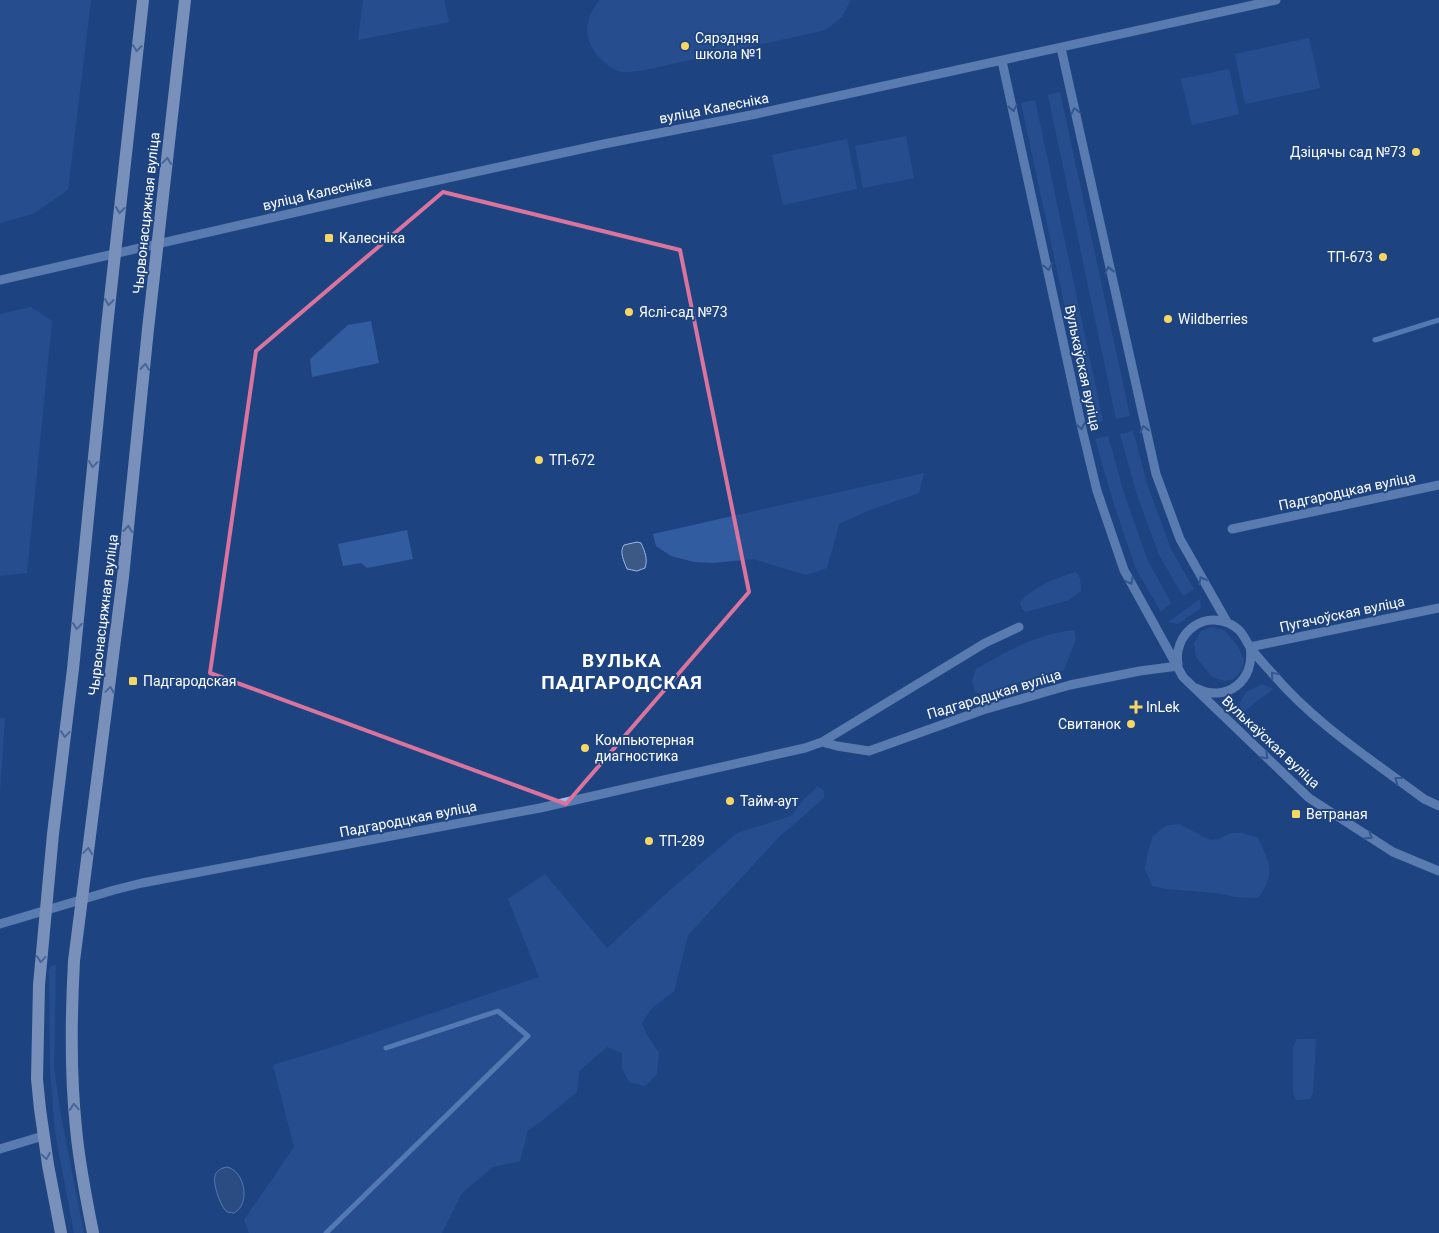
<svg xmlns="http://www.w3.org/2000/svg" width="1439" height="1233" font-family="Roboto,sans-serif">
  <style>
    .green { fill: #325ca0 }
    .water { fill: #3c5885; stroke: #97b8ea }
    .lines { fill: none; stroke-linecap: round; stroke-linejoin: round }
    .stream { stroke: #97b8ea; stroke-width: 5 }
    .minor { stroke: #a4bee9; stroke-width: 9 }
    .major { stroke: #e7eefe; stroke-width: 12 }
    .oneway { stroke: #7890b9 }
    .oneway2 { stroke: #4d6ea5 }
    .marked { fill: none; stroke: #da749d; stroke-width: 4; stroke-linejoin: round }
    .poi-dot { fill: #f7d763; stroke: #1e4381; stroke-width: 2 }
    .labels { text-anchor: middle; stroke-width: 4; stroke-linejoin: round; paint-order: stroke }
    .poi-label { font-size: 14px; fill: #fff; stroke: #1e4381; text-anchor: start }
    .street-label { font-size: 14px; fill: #fff; stroke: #1e4381 }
    .district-label { font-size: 19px; font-weight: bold; letter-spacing: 1px; fill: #fff; stroke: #1e4381 }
  </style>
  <rect width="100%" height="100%" fill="#1e4381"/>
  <!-- green -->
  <path class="green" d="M0 0H91L68 190 33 214 0 223Z
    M363 0H444L449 22 358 40Z
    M600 0H851L842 17 826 30 640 71C634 71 626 73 621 72 613 70 606 64 601 59 583 42 583 18 600 0Z
    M1309 38 1320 88 1245 104 1235 54Z
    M1229 69 1239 114 1192 125 1181 79Z
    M1060 92 1130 416 1116 419 1048 95Z
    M1035 100 1103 421 1090 424 1021 103Z
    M906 136 914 178 863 188 855 146Z
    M847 139 857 189 783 205 772 155Z
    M31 307 52 321 27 573 0 576V314Z
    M371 321 379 363 312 377 310 359 348 325Z
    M1133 431 1147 484 1171 549 1194 589 1183 596 1159 555 1137 495 1120 434Z
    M1108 436 1123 490 1147 559 1171 603 1161 612 1136 569 1113 501 1095 439Z
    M924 473 919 493 870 510 839 524 827 568 806 575 753 559 713 563 694 562 671 556 656 546 653 534Z
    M407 530 413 559 367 568 361 563 343 566 338 544Z
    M1076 572 1080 578 1081 591 1069 600 1026 612 1022 609 1020 602C1035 586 1055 578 1076 572Z
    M1200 599 1201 608 1178 624 1168 622Z
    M1211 627 1224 630 1238 646 1244 660 1242 670 1234 679 1224 681 1212 677 1196 657 1194 643 1201 631Z
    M1074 630 1076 639 1064 670 1034 680 1010 684 994 693H976L972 681 976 669C1010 650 1034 635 1074 630Z
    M1262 684 1273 689 1242 713 1239 705 1246 692Z
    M0 718H5L0 792Z
    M818 786 824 791V798L779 837 688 935 674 991 651 1009 642 1023 647 1035 659 1053 657 1074 645 1086 629 1082 622 1068V1053L607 1047 579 1071 577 1092 539 1123 528 1130 520 1161 493 1167 462 1193 442 1233H249L244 1220 294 1147 273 1065 329 1048 539 977 508 899 545 874 607 948 669 891 737 833 791 816 805 798Z
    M1179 824 1210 840 1219 839 1231 833H1242L1258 838C1270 863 1276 873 1258 898L1236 897 1216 893 1167 889 1152 886 1145 869 1148 851 1153 836 1167 825Z
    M56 965 54 1068 61 1116 84 1233H74L55 1132 50 1067 49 970 51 966Z
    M1297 1039H1316L1313 1093 1310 1099 1296 1100 1293 1092V1047Z"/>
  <!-- water -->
  <path class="water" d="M637 542 641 543C645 552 648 559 645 568L637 571 627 569C624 561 619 552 624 545Z
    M227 1167C245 1171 251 1204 234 1213 230 1212 229 1213 226 1211 222 1207 220 1201 218 1196 214 1183 210 1170 227 1167Z"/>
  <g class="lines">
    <!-- stream -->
    <path class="stream" d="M1375 340 1439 320
      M326 1233 528 1036 498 1011 386 1048"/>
    <!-- minor -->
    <path class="minor" d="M1061 48 1156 474 1180 539 1227 622
      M1002 61 1083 433 1097 491 1124 570 1183 677 1309 798 1393 852 1439 871
      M0 280 384 192 604 144 756 114 1276 0
      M1232 529 1439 485
      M1250 647 1439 608
      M1178 664C1173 636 1201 611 1228 623 1242 629 1243 636 1250 647 1256 656 1265 665 1272 673 1314 723 1372 760 1424 799L1439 806
      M1196 688C1226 704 1256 680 1250 647
      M822 742 985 643 1019 627
      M0 924 114 890 142 883 540 808 805 748 822 742 837 746 869 751 983 710 1070 685 1140 671 1178 666
      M0 1149 43 1136"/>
    <!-- major -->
    <path class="major" d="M61 1233 48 1165 40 1109 37 1079 39 985 53 834 73 669 107 326 143 0
      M93 1233C86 1198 79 1163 76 1128 70 1072 71 1016 74 961L123 577 148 329 185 0"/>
  </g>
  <!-- one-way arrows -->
  <defs><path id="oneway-chevron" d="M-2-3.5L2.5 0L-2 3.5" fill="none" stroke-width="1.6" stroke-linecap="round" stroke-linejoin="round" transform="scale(1.25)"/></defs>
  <g class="oneway">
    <use href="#oneway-chevron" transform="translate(137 48) rotate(96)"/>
    <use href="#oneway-chevron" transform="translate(167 161) rotate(-84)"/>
    <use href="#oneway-chevron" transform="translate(120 210) rotate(96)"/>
    <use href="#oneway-chevron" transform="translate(109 302) rotate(96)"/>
    <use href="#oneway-chevron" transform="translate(145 367) rotate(-84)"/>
    <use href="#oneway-chevron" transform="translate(93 464) rotate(96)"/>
    <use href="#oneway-chevron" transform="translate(128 529) rotate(-84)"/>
    <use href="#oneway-chevron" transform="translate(77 626) rotate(96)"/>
    <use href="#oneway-chevron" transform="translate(110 690) rotate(-82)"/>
    <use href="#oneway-chevron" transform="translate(65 734) rotate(97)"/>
    <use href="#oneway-chevron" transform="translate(88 851) rotate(-82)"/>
    <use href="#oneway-chevron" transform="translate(41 959) rotate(95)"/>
    <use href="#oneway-chevron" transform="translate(74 1107) rotate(-95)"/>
    <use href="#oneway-chevron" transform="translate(46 1156) rotate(80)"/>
  </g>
  <g class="oneway2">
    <use href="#oneway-chevron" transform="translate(1013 108) rotate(78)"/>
    <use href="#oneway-chevron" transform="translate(1075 111) rotate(-102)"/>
    <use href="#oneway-chevron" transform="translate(1048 267) rotate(78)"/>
    <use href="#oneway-chevron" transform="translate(1109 270) rotate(-102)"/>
    <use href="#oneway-chevron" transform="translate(1081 426) rotate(78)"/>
    <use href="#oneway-chevron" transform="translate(1144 429) rotate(-104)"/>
    <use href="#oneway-chevron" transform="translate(1202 580) rotate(-119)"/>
    <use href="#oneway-chevron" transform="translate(1130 581) rotate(61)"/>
    <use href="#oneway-chevron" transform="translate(1274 675) rotate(-130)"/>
    <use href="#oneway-chevron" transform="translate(1265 756) rotate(45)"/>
    <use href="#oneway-chevron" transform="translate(1398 780) rotate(-143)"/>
    <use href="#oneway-chevron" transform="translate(1369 836) rotate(32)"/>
  </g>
  <!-- marked area -->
  <path d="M0 0H1439V1233H0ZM443 192 680 250 749 592 566 804 210 673 256 351Z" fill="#1e4381" fill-opacity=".55" fill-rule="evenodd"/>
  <path class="marked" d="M443 192 680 250 749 592 566 804 210 673 256 351Z"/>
  <!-- markers -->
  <g class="poi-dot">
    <circle cx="685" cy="46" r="5"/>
    <circle cx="1416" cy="152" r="5"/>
    <rect x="324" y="233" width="10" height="10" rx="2.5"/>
    <circle cx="1383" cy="257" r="5"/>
    <circle cx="629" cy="312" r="5"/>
    <circle cx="1168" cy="319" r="5"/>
    <circle cx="539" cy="460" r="5"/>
    <rect x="128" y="676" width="10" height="10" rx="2.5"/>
    <path d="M1133.5 699.5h5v5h5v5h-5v5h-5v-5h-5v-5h5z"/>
    <circle cx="1131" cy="724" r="5"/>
    <circle cx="585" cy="748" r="5"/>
    <circle cx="730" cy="801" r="5"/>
    <rect x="1291" y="809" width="10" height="10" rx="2.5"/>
    <circle cx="649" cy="841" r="5"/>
  </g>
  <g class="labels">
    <!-- poi labels -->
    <g class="poi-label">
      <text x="695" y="43">Сярэдняя<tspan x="695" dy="16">школа №1</tspan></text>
      <text x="1406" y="157" text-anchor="end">Дзіцячы сад №73</text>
      <text x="339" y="243">Калесніка</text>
      <text x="1373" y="262" text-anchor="end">ТП-673</text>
      <text x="639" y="317">Яслі-сад №73</text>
      <text x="1178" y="324">Wildberries</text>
      <text x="549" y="465">ТП-672</text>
      <text x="143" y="686">Падгародская</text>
      <text x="1146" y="712">InLek</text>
      <text x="1121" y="729" text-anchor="end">Свитанок</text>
      <text x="595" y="745">Компьютерная<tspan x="595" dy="16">диагностика</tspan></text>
      <text x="740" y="806">Тайм-аут</text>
      <text x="1306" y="819">Ветраная</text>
      <text x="659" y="846">ТП-289</text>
    </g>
    <!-- street labels -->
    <g class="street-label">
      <text transform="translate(714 108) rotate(-11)" y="5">вуліца Калесніка</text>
      <text transform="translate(317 193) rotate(-13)" y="5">вуліца Калесніка</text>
      <text transform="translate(146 213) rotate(-84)" y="5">Чырвонасцяжная вуліца</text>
      <text transform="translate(1083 368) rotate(78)" y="5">Вулькаўская вуліца</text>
      <text transform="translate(1347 491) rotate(-12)" y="5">Падгародцкая вуліца</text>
      <text transform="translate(1342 614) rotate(-12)" y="5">Пугачоўская вуліца</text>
      <text transform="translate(103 615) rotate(-83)" y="5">Чырвонасцяжная вуліца</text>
      <text transform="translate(994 694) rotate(-17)" y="5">Падгародцкая вуліца</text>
      <text transform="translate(1271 742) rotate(43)" y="5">Вулькаўская вуліца</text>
      <text transform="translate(408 819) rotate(-11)" y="5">Падгародцкая вуліца</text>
    </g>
    <!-- district labels -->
    <g class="district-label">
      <text x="622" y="667">ВУЛЬКА<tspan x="622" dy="22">ПАДГАРОДСКАЯ</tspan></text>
    </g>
  </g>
</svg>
